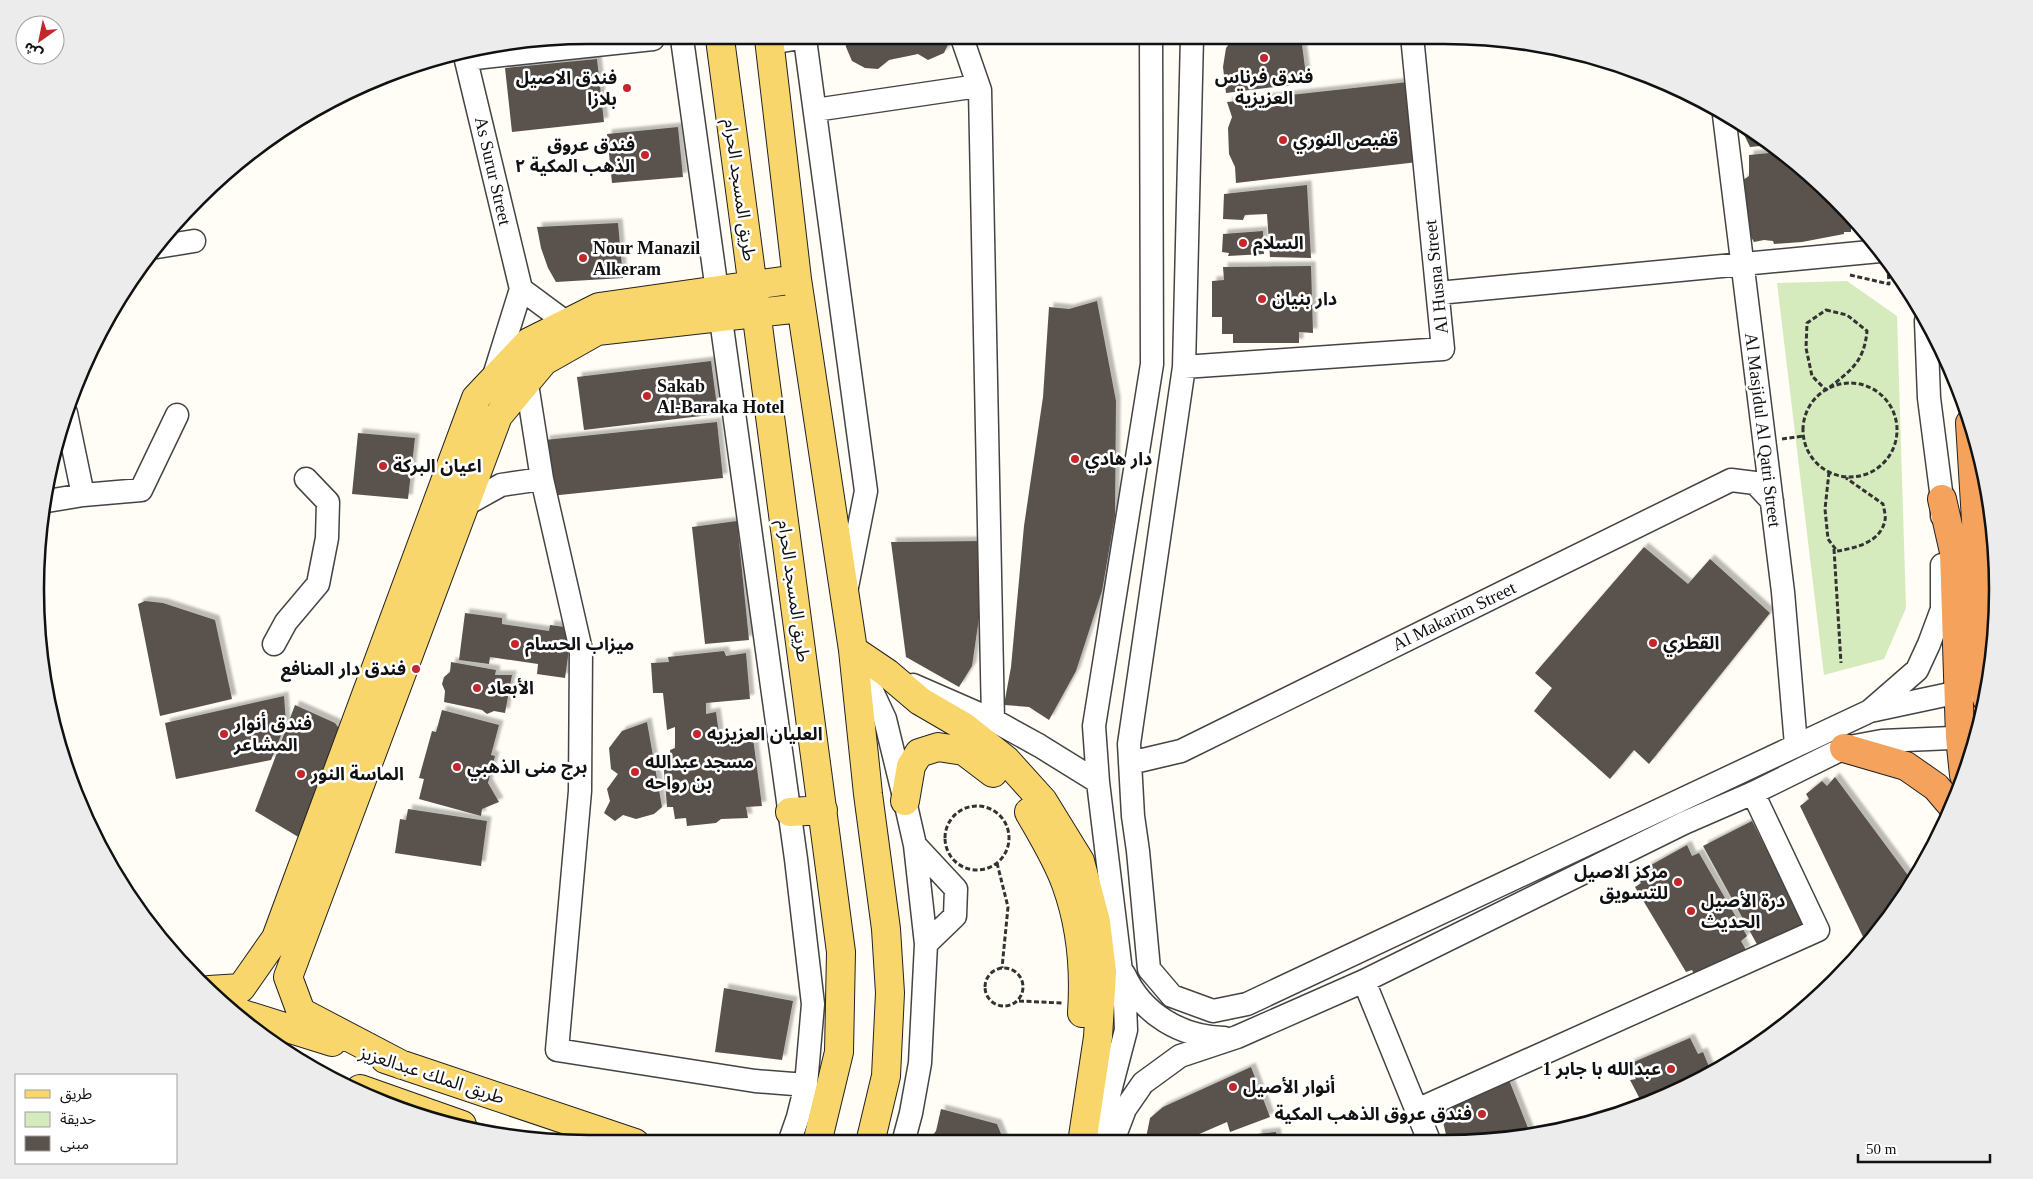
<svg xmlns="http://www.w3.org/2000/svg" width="2033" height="1179" font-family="'Times New Roman','Noto Sans Arabic',serif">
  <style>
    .green { fill: #d5ebbd }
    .building { fill: #5a524d; filter: url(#shadow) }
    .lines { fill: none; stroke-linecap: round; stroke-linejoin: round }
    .minor-casing { stroke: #444; stroke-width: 25 }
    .major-casing { stroke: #222; stroke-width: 30 }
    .highway-casing { stroke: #222; stroke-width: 30 }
    .path { stroke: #333; stroke-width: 3; stroke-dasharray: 5 2.5; stroke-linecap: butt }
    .minor { stroke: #fff; stroke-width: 22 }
    .major { stroke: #f9d66b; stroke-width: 28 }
    .highway { stroke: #f5a25d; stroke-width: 28 }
    .poi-dot { fill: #c4262e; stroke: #fff; stroke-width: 2 }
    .labels { text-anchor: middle; stroke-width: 5; stroke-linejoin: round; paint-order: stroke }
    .poi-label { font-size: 18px; font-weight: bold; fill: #111; stroke: #fff; text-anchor: start }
    .street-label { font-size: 18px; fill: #111; stroke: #fff }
    .rim { fill: none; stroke: #111; stroke-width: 2.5 }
  </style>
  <defs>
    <filter id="shadow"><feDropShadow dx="4.5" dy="-4.5" stdDeviation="1" flood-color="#0004"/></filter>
  </defs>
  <rect width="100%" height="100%" fill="#fffdf5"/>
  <!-- green -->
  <path class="green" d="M1847 281 1897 316 1906 608 1884 659 1824 675 1777 283Z"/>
  <!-- building -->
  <path class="building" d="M1234 37H1301L1307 83 1226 93 1223 67 1226 48Z
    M951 38 944 53 928 60 918 54 889 60 878 69 865 68 852 61 846 47 845 39Z
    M597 59 604 122 512 132 505 68Z
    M1408 82 1418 162 1236 183 1235 167 1229 154 1228 128 1232 117 1227 102Z
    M1738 122 1751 128 1771 145 1750 147Z
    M678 127 683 177 612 183 607 134Z
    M1781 152 1835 197 1861 229 1851 228V232H1844V234L1802 242 1774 244 1773 241 1764 240 1754 242 1749 234 1743 180 1749 176V155Z
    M1307 185 1311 258 1270 257 1267 214 1245 215 1243 220 1223 219 1224 194Z
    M618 223 623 278 556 282 548 268 541 248 537 227Z
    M1263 231 1264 254 1228 256 1229 253 1222 252 1223 234Z
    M1311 266 1313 333 1299 332V343H1233V334H1222V317H1212V281L1224 280 1223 267Z
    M1097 301 1116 401 1115 516 1102 591 1076 671 1049 720 1029 707 1004 705 1011 667 1024 526 1043 397 1049 307 1069 309Z
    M711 361 718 414 584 430 577 377Z
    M717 422 723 478 550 496 545 440Z
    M358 433 415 438 408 499 352 494Z
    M737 521 749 640 705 644 692 527Z
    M984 541 986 570 972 666 959 687 906 657 891 542Z
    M1644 547 1688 584 1710 559 1770 613 1649 764 1634 750 1610 779 1534 711 1552 688 1535 673Z
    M145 601 163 603 215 620 232 699 160 716 138 604Z
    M465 613 502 618V624L549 631 550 625 572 628 565 678 537 674 538 664 490 657 489 664 459 660Z
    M724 651 726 656 746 653 750 699 706 703V714L716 712 720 741 753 738 762 806 746 807 748 818 721 819 716 823 687 826 686 818 675 819 673 807H667L663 759H671L670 750 675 748V727L667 730 663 693H653L651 663 669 662 668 657Z
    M451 662 496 670 495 675H512L505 713 494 711 487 714 482 710 444 702 445 691 442 684 444 677 450 672Z
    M284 696 286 723 271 760 176 779 165 723Z
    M295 705 335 723 346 738 310 844 255 811Z
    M442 710 499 725 491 755 495 756 488 783 499 802 482 809 481 816 419 799 424 779 419 778 432 731 436 732Z
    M647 722 662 807 654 814 636 819 623 815 615 821 604 813 610 801 607 789 618 774 611 769 609 748 622 731Z
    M1835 777 1913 882 1905 897 1860 952 1857 944 1865 941 1800 806 1809 799 1806 794 1822 781 1827 786Z
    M408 809 487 821 481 866 395 853 400 819 406 820Z
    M1752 821 1804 924 1759 948 1703 846Z
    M1687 845 1692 856 1699 853 1747 936 1741 941 1746 950 1696 978 1692 970 1686 972 1635 887 1641 883 1635 874Z
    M724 988 793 1001 782 1060 715 1052Z
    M1690 1038 1698 1054 1703 1052 1712 1074 1643 1105 1630 1080 1636 1079 1629 1064Z
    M1251 1067 1270 1117 1230 1132 1227 1122 1190 1138 1189 1143H1145L1150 1118 1163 1107Z
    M1509 1080 1530 1133 1480 1143H1448L1440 1109Z
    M941 1109 997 1124 1004 1141 1001 1143H927L936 1131Z
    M1276 1132 1278 1143H1257V1134Z"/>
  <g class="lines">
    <defs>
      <path id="minor" d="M1192 37 1184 367 1129 744 1133 816 1138 851 1149 969 1172 996 1213 1011 1247 1004 1870 711 1959 692 1975 690
        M962 38 980 90 993 720
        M682 39 796 859 813 1004 806 1085 798 1117 789 1143
        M805 39 866 491 847 587
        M770 43 794 39
        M464 52 521 289
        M466 59 653 39
        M815 110 978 86
        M1724 115 1783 592 1796 745
        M157 247 194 241
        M521 289 567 323
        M1438 293 1880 251
        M1926 321 1929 398 1942 499V516
        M1184 367 1443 349 1412 36
        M493 379 521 289
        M527 384 542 479 581 650 580 791 557 1050 755 1081 806 1085
        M66 413 83 495
        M47 501 83 495 141 490 177 415
        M465 505 501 485 542 479
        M274 644 286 622 318 584 327 538 328 502 306 479
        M858 661 885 719 905 801 915 845 926 944 920 1063 911 1113 903 1143
        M913 685 993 720 1040 746 1098 782
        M1871 710 1917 670 1929 644 1942 609V565
        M1130 763 1181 751 1731 480 1755 483 1772 501
        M915 845 956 889 955 916 926 944
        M1124 974C1142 1014 1181 1037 1224 1038
        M1364 981 1430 1143
        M1417 1110 1818 930 1753 793
        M1089 1143 1109 1095 1126 1030 1125 1004 1098 782 1094 726 1152 364 1151 37
        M1112 1143 1125 1109 1143 1083 1180 1056 1237 1037 1364 981 1684 823 1753 793 1844 748 1882 741 1975 737"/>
      <path id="major" d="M720 39 841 952 839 1052 817 1143
        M769 39 797 279 853 650 868 794 886 929 890 993 886 1076 870 1143
        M853 650 887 673 920 701 963 726 1006 760 1043 801 1080 861 1096 922 1102 972 1098 1037 1082 1143
        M905 801 911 766 919 753 938 747 964 751 993 773
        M790 812 823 810
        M1029 812C1042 835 1057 859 1066 884 1081 925 1085 969 1082 1013
        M209 990 241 988 276 938 476 398 529 342 599 307 797 279
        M227 1009 332 1042
        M385 1059 635 1143
        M402 1065 301 1012 288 977 498 416 544 361 597 331 801 308
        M360 1089 462 1125"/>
      <path id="highway" d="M1970 423 1987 699
        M1942 499 1954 552 1960 737 1964 775
        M1844 748 1906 766 1936 787 1953 807"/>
    </defs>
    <!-- minor casing -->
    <use href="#minor" class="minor-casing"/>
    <!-- major casing -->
    <use href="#major" class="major-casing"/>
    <!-- highway casing -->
    <use href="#highway" class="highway-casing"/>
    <!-- path -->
    <path class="path" d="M1850 275 1889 284 1888 268
      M1826 310 1847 315 1867 331C1864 363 1850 371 1826 390L1812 376 1806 348 1807 323Z
      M1803 430a47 47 0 1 1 94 0a47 47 0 1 1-94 0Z
      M1782 439 1804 436
      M1829 472 1825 509 1828 539 1837 551C1856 548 1881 542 1885 520 1886 516 1884 509 1883 504L1846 478
      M1834 549 1841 663
      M945 838a32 32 0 1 1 64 0a32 32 0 1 1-64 0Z
      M997 863 1008 907 1002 968
      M985 987a19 19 0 1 1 38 0a19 19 0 1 1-38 0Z
      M1019 1001 1062 1003"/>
    <!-- minor -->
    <use href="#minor" class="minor"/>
    <!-- major -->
    <use href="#major" class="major"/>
    <!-- highway -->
    <use href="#highway" class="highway"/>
  </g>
  <!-- markers -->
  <g class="poi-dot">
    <circle cx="1264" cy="58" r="5"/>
    <circle cx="627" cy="88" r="5"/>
    <circle cx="1283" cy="140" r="5"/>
    <circle cx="645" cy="155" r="5"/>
    <circle cx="1243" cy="243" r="5"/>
    <circle cx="583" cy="258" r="5"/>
    <circle cx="1262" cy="299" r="5"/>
    <circle cx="647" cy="396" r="5"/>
    <circle cx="1075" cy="459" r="5"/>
    <circle cx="383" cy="466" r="5"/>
    <circle cx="1653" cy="643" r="5"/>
    <circle cx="515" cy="644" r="5"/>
    <circle cx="416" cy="669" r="5"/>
    <circle cx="477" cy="688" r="5"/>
    <circle cx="224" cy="734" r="5"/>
    <circle cx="697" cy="734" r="5"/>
    <circle cx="457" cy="767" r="5"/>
    <circle cx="635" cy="772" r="5"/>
    <circle cx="301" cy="774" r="5"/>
    <circle cx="1678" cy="882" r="5"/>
    <circle cx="1691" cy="911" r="5"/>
    <circle cx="1671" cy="1069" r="5"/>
    <circle cx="1233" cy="1087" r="5"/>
    <circle cx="1482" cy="1114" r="5"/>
  </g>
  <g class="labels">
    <!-- poi labels -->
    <g class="poi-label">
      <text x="1264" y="83" text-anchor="middle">فندق فرناس<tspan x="1264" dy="21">العزيزية</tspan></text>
      <text x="617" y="84" text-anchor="end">فندق الاصيل<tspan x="617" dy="21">بلازا</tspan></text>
      <text x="1293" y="146">قفيص النوري</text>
      <text x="635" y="151" text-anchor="end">فندق عروق<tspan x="635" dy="21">الذهب المكية ٢</tspan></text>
      <text x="1253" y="249">السلام</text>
      <text x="593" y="254">Nour Manazil<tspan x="593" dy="21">Alkeram</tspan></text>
      <text x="1272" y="305">دار بنيان</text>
      <text x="657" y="392">Sakab<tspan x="657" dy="21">Al-Baraka Hotel</tspan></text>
      <text x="1085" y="465">دار هادي</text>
      <text x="393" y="472">اعيان البركة</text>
      <text x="1663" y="649">القطري</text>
      <text x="525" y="650">ميزاب الحسام</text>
      <text x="406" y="675" text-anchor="end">فندق دار المنافع</text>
      <text x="487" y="694">الأبعاد</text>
      <text x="234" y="730">فندق أنوار<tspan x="234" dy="21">المشاعر</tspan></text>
      <text x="707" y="740">العليان العزيزيه</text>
      <text x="645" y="768">مسجد عبدالله<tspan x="645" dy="21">بن رواحه</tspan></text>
      <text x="467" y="773">برج منى الذهبي</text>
      <text x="311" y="780">الماسة النور</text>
      <text x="1668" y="878" text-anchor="end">مركز الاصيل<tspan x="1668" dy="21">للتسويق</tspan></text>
      <text x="1701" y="907">درة الأصيل<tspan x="1701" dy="21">الحديث</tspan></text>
      <text x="1661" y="1075" text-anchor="end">عبدالله با جابر 1</text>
      <text x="1243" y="1093">أنوار الأصيل</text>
      <text x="1472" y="1120" text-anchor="end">فندق عروق الذهب المكية</text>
    </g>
    <!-- street labels -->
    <g class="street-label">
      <text transform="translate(493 171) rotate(77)" y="6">As Surur Street</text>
      <text transform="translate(740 190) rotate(82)" y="6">طريق المسجد الحرام</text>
      <text transform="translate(1436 277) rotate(-96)" y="6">Al Husna Street</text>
      <text transform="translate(1763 430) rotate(83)" y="6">Al Masjidul Al Qatri Street</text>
      <text transform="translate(794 591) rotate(82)" y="6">طريق المسجد الحرام</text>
      <text transform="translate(1454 616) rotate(-26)" y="6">Al Makarim Street</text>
      <text transform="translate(432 1075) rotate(18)" y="6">طريق الملك عبدالعزيز</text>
    </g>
  </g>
  <!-- crop -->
  <path d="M0 0H2033V1179H0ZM589 44H1444A545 545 0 0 1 1989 589V590A545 545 0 0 1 1444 1135H589A545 545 0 0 1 44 590V589A545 545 0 0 1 589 44Z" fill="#ececec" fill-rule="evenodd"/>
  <path class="rim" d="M589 44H1444A545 545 0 0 1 1989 589V590A545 545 0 0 1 1444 1135H589A545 545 0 0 1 44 590V589A545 545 0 0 1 589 44Z"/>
  <!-- legend -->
  <rect x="15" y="1074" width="162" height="90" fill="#ffffff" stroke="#a0a0a0"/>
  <rect x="25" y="1090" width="25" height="8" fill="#f9d66b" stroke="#a0a0a0"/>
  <text x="60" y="1099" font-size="15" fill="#111111">طريق</text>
  <rect x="25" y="1112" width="25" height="15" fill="#d5ebbd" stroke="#a0a0a0"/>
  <text x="60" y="1124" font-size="15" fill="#111111">حديقة</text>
  <rect x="25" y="1136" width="25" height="15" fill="#5a524d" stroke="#a0a0a0"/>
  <text x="60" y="1149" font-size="15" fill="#111111">مبنى</text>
  <!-- north arrow -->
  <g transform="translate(40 40) rotate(213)"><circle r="24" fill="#ffffff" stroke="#a0a0a0"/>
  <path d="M0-4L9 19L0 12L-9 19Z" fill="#c4262e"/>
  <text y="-8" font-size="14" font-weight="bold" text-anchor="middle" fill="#111111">ش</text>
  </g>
  <!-- scale -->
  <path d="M1858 1154v8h132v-8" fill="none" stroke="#111111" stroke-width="2.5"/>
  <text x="1866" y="1154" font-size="15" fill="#111111" stroke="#ffffff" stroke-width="4" paint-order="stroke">50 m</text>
</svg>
